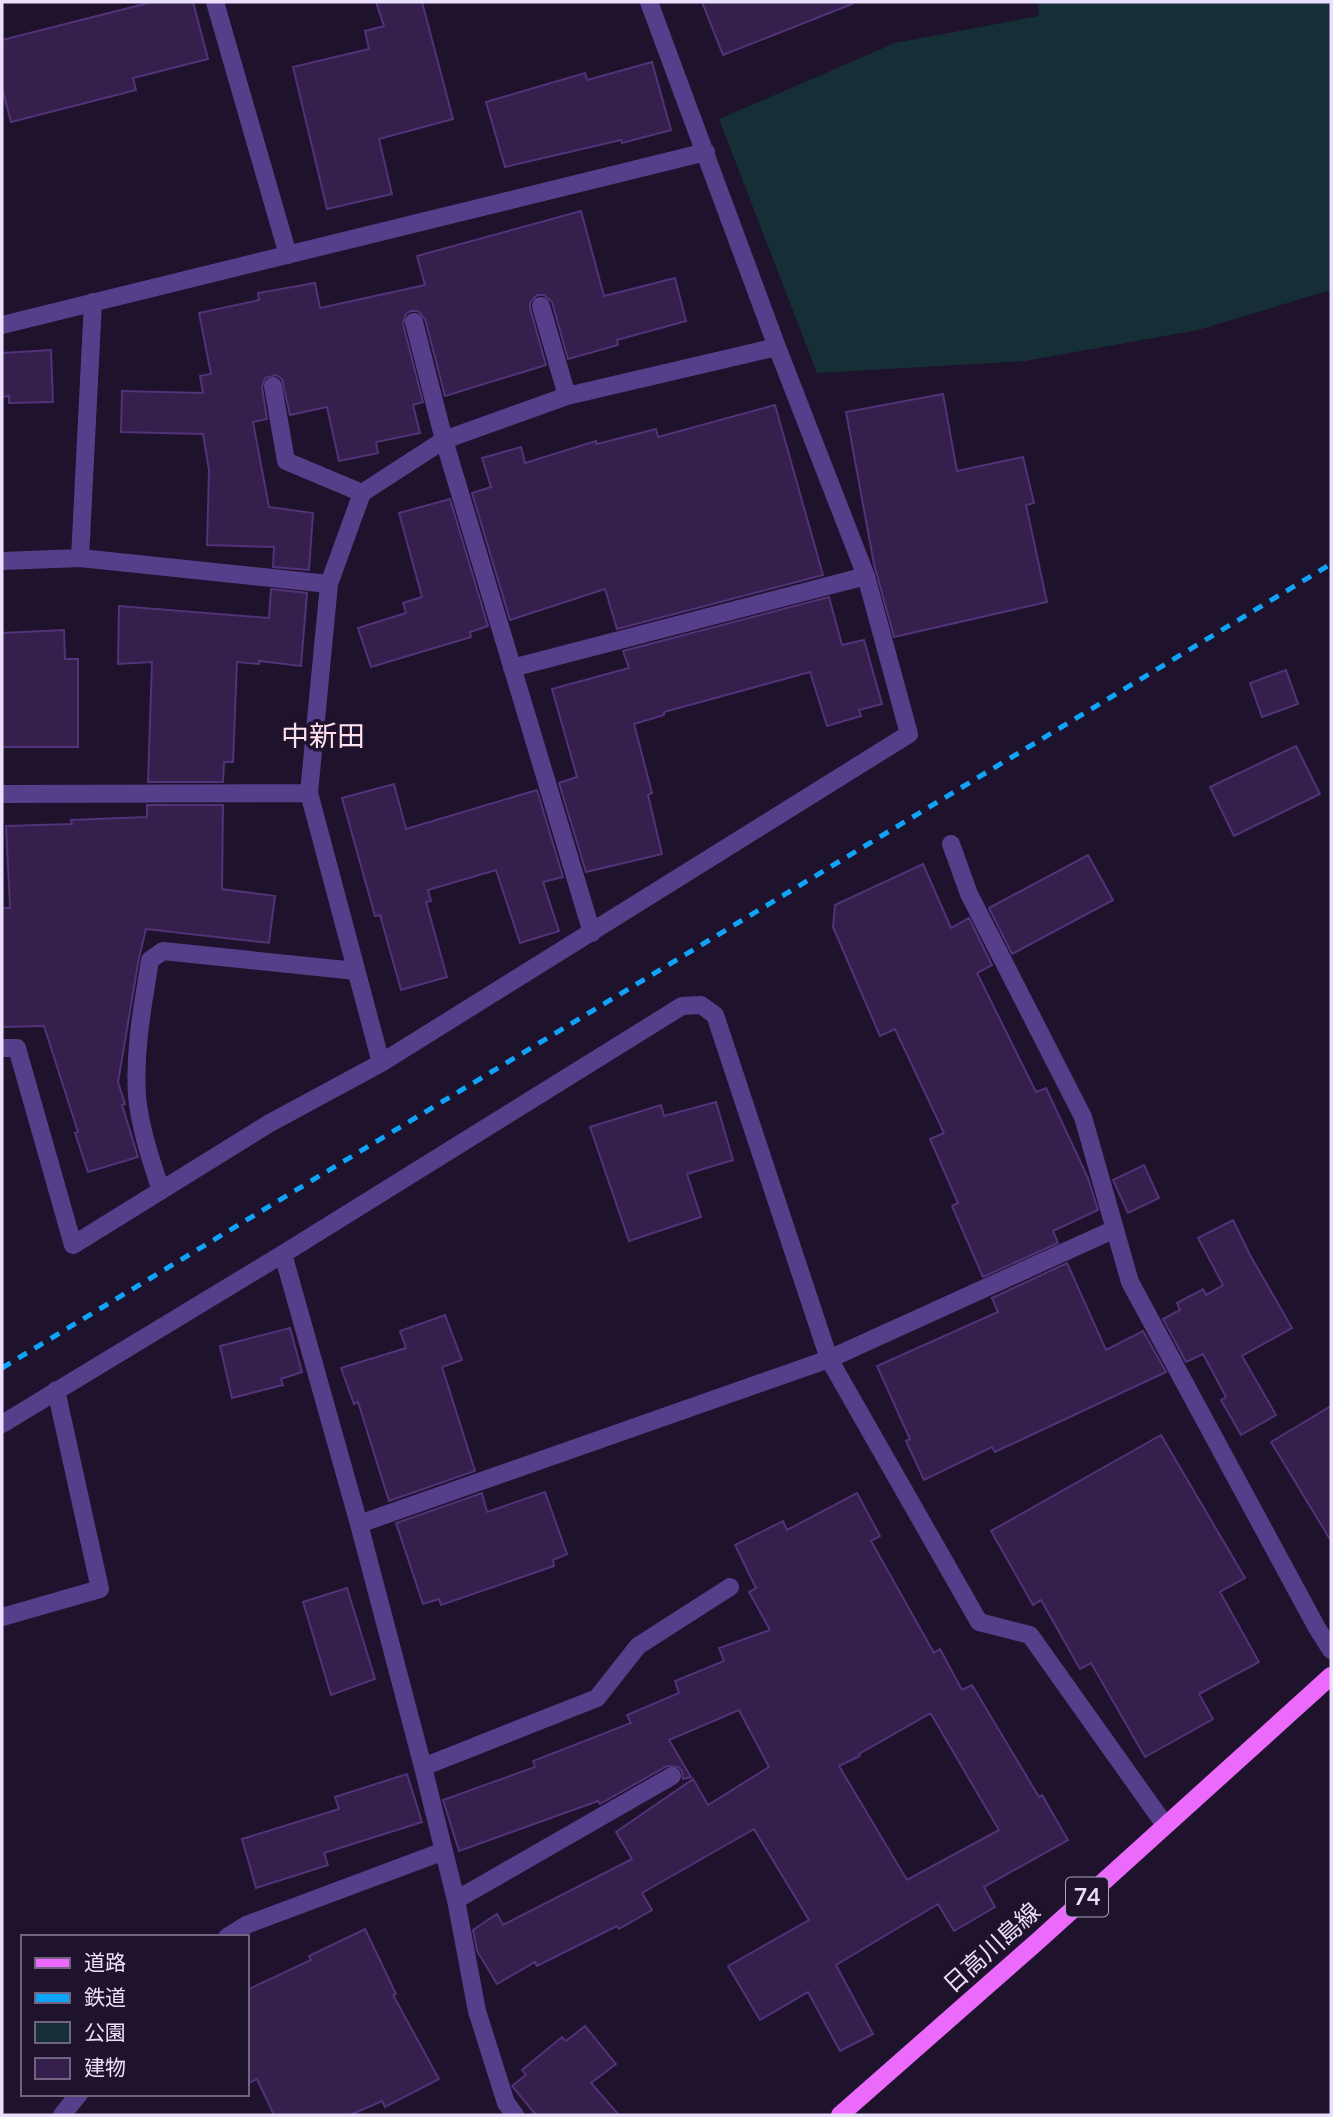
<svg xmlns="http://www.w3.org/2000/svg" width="1333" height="2117" font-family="Lato,'Noto Sans JP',sans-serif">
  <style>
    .green { fill: #162f36 }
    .building { fill: #341f4d; stroke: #523278; stroke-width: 2; fill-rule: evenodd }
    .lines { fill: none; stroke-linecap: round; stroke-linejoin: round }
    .minor { stroke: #563f8a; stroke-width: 18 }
    .primary { stroke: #eb69fb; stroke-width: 18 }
    .rail { stroke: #10a4f8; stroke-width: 5; stroke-dasharray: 10 9; stroke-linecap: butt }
    .labels { text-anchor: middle; stroke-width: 7; stroke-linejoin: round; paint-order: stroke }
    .shield { fill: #1e122c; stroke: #aea2bf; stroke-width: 2 }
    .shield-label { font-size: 23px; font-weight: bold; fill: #ebdffe }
    .street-label { font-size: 24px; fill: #ebdffe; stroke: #1e122c }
    .quarter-label { font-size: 28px; fill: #fee1ec; stroke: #1e122c }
  </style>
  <rect width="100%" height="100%" fill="#1e122c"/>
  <!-- green -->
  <path class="green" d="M1038 2H1331V290L1198 330 1025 361 817 373 719 119 895 43 1039 16Z"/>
  <!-- building -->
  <path class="building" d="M152 2H193L208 59 133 78 136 90 11 122 2 88V40Z
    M376 2H422L453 119 379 139 392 194 327 209 293 67 369 49 365 31 384 26Z
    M702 2H852V4L723 55Z
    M652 62 671 130 622 143 621 140 505 167 486 102 585 73 587 80Z
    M581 211 604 296 675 278 686 321 617 340 618 345 568 359 552 302 544 295H537L530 303V308L546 365 445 396 425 319 418 311H411L406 314 403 324 423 402 413 405 420 433 376 442 378 453 339 461 327 407 290 415 282 379 276 375 265 378 262 387 267 419 253 422 269 507 313 513 309 570 273 567 274 547 207 545 209 470 203 434 121 432 122 391 203 393 200 376 211 374 199 313 259 300 258 293 315 283 320 308 425 285 417 256Z
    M51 350 53 402 9 403V396L2 397V353Z
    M943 394 957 471 1023 457 1034 503 1026 505 1047 602 894 637 874 564 846 412Z
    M775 405 823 575 617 629 605 589 510 620 472 493 491 487 482 458 521 447 525 463 596 441 597 444 656 429 658 437Z
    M450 499 488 626 470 632 471 637 371 667 358 628 406 613 403 603 422 597 399 513Z
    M271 589 307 593 301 666 259 661V664L237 662 233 762H224L223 782H148L152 662 118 664 119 606 269 618Z
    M829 597 842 645 864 640 882 704 859 710 861 716 827 726 810 672 664 712V715L634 724 652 793 648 795 662 854 586 872 559 783 577 777 552 689 629 668 623 651Z
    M64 630 65 659H78V747H2V633Z
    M1286 670 1298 704 1262 717 1250 683Z
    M1296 746 1320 794 1234 836 1210 787Z
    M394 784 406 829 537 790 563 877 543 882 559 931 520 943 496 870 428 890 431 901 426 902 447 977 401 990 380 915 375 916 342 798Z
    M147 805H223L222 889 275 896 269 943 146 929 139 958 118 1082 125 1104 122 1105 138 1157 88 1172 75 1133 78 1132 44 1026 2 1027V908H10L6 826 72 824 71 820 147 817Z
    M1088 855 1113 900 1012 954 989 908Z
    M923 864 951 928 969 918 992 965 977 973 1036 1092 1046 1088 1088 1178 1098 1210 1053 1231 1058 1243 983 1277 952 1206 958 1203 930 1139 944 1133 895 1029 880 1036 833 927 835 905Z
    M716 1102 733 1160 687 1174 701 1217 629 1241 590 1127 661 1105 664 1116Z
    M1144 1165 1159 1198 1128 1213 1113 1180Z
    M1233 1220 1250 1255 1292 1328 1242 1356 1276 1415 1241 1435 1221 1400 1226 1397 1203 1354 1186 1362 1163 1319 1180 1310 1177 1303 1203 1289 1206 1295 1223 1285 1198 1238Z
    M1067 1263 1106 1350 1143 1331 1166 1372 995 1452 992 1447 924 1480 906 1441 910 1439 877 1366 998 1312 992 1298Z
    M445 1315 462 1360 442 1367 475 1471 389 1501 358 1402 354 1404 341 1368 406 1348 400 1331Z
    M290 1328 302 1372 281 1379 283 1385 232 1398 220 1346Z
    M1331 1406V1541L1271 1442Z
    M1161 1435 1245 1578 1220 1592 1259 1662 1199 1694 1213 1719 1145 1757 1091 1663 1080 1669 1041 1600 1033 1605 991 1531Z
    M545 1492 567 1554 553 1560 554 1566 441 1605 439 1599 423 1604 396 1523 482 1493 487 1512Z
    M857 1493 880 1536 871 1541 934 1653 940 1649 962 1690 972 1685 1039 1797 1042 1795 1068 1840 984 1887 995 1907 954 1931 938 1904 836 1965 873 2034 840 2051 808 1992 760 2020 728 1966 809 1920 754 1829 642 1893 652 1910 619 1929 617 1926 537 1966 535 1962 497 1984 477 1951 473 1930 497 1914 503 1925 632 1859 616 1832 693 1779 708 1805 769 1767 739 1710 669 1740 691 1777 683 1779 682 1771 678 1767 667 1766 600 1804 598 1801 459 1851 443 1800 535 1767 533 1761 631 1723 627 1715 679 1693 675 1681 724 1661 719 1648 770 1630 749 1592 756 1588 735 1545 783 1521 787 1530ZM929 1714H931L999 1830 907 1880 839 1766 860 1756 859 1754Z
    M347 1588 375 1679 331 1695 303 1602Z
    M407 1774 422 1822 324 1853 328 1865 256 1888 242 1839 339 1809 335 1797Z
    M365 1929 396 1994 393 1995 439 2079 385 2107 382 2101 350 2115H274L257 2079 247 2084V1990L311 1960 309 1956Z
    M585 2026 616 2064 591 2083 619 2115H536L512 2086 526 2075 522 2070 562 2037 566 2041Z"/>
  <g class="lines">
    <!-- minor -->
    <path class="minor" d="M215 2 288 255
      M541 306 567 396
      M414 322 444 440 592 933
      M2 325 706 152
      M273 386 286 461 362 493
      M80 558 93 302
      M2 561 80 558 329 584
      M512 668 866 576
      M2 794 309 793
      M951 844 969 894 1083 1117 1130 1282 1317 1628 1331 1650
      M2 1048H17L73 1245 270 1123 381 1063 909 734 866 576 777 347 649 2
      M381 1063 309 793 329 584 362 493 444 440 567 396 777 347
      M161 1191C151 1160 140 1128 137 1096 134 1049 143 1005 150 960L163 951 356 971
      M283 1254 359 1524 423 1767 456 1900 477 2011 506 2103 515 2115
      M2 1424 283 1254 682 1006 701 1005 715 1015 829 1359 979 1622 1030 1635 1165 1825
      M359 1524 829 1359 1115 1229
      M2 1617 100 1589 56 1390
      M423 1767 597 1698 638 1646 730 1587
      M456 1900 672 1776
      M227 1937 246 1925 444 1851
      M62 2115 79 2094"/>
    <!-- primary -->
    <path class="primary" d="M840 2115 1039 1940 1331 1676"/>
    <!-- rail -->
    <path class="rail" d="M2 1368 1331 564"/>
  </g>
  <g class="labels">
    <!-- shield labels -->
    <rect class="shield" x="1066" y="1877.5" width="42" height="39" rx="5"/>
    <g class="shield-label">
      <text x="1087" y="1905">74</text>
    </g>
    <!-- street labels -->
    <g class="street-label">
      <text transform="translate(992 1948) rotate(-42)" y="8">日高川島線</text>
    </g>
    <!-- quarter labels -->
    <g class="quarter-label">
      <text x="323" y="746">中新田</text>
    </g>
  </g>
  <!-- border -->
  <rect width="1333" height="2117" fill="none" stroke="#ebdffe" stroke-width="7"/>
  <!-- legend -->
  <rect x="21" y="1935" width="228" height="161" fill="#1e122c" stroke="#706480" stroke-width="2"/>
  <rect x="35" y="1958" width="35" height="10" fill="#eb69fb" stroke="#706480" stroke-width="2"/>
  <text x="84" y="1970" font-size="21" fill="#ebdffe">道路</text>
  <rect x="35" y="1993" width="35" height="10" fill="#10a4f8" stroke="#706480" stroke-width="2"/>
  <text x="84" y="2005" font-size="21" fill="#ebdffe">鉄道</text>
  <rect x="35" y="2022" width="35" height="21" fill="#162f36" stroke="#706480" stroke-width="2"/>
  <text x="84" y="2040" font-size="21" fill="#ebdffe">公園</text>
  <rect x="35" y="2058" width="35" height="21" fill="#341f4d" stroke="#706480" stroke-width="2"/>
  <text x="84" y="2075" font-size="21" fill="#ebdffe">建物</text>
</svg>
